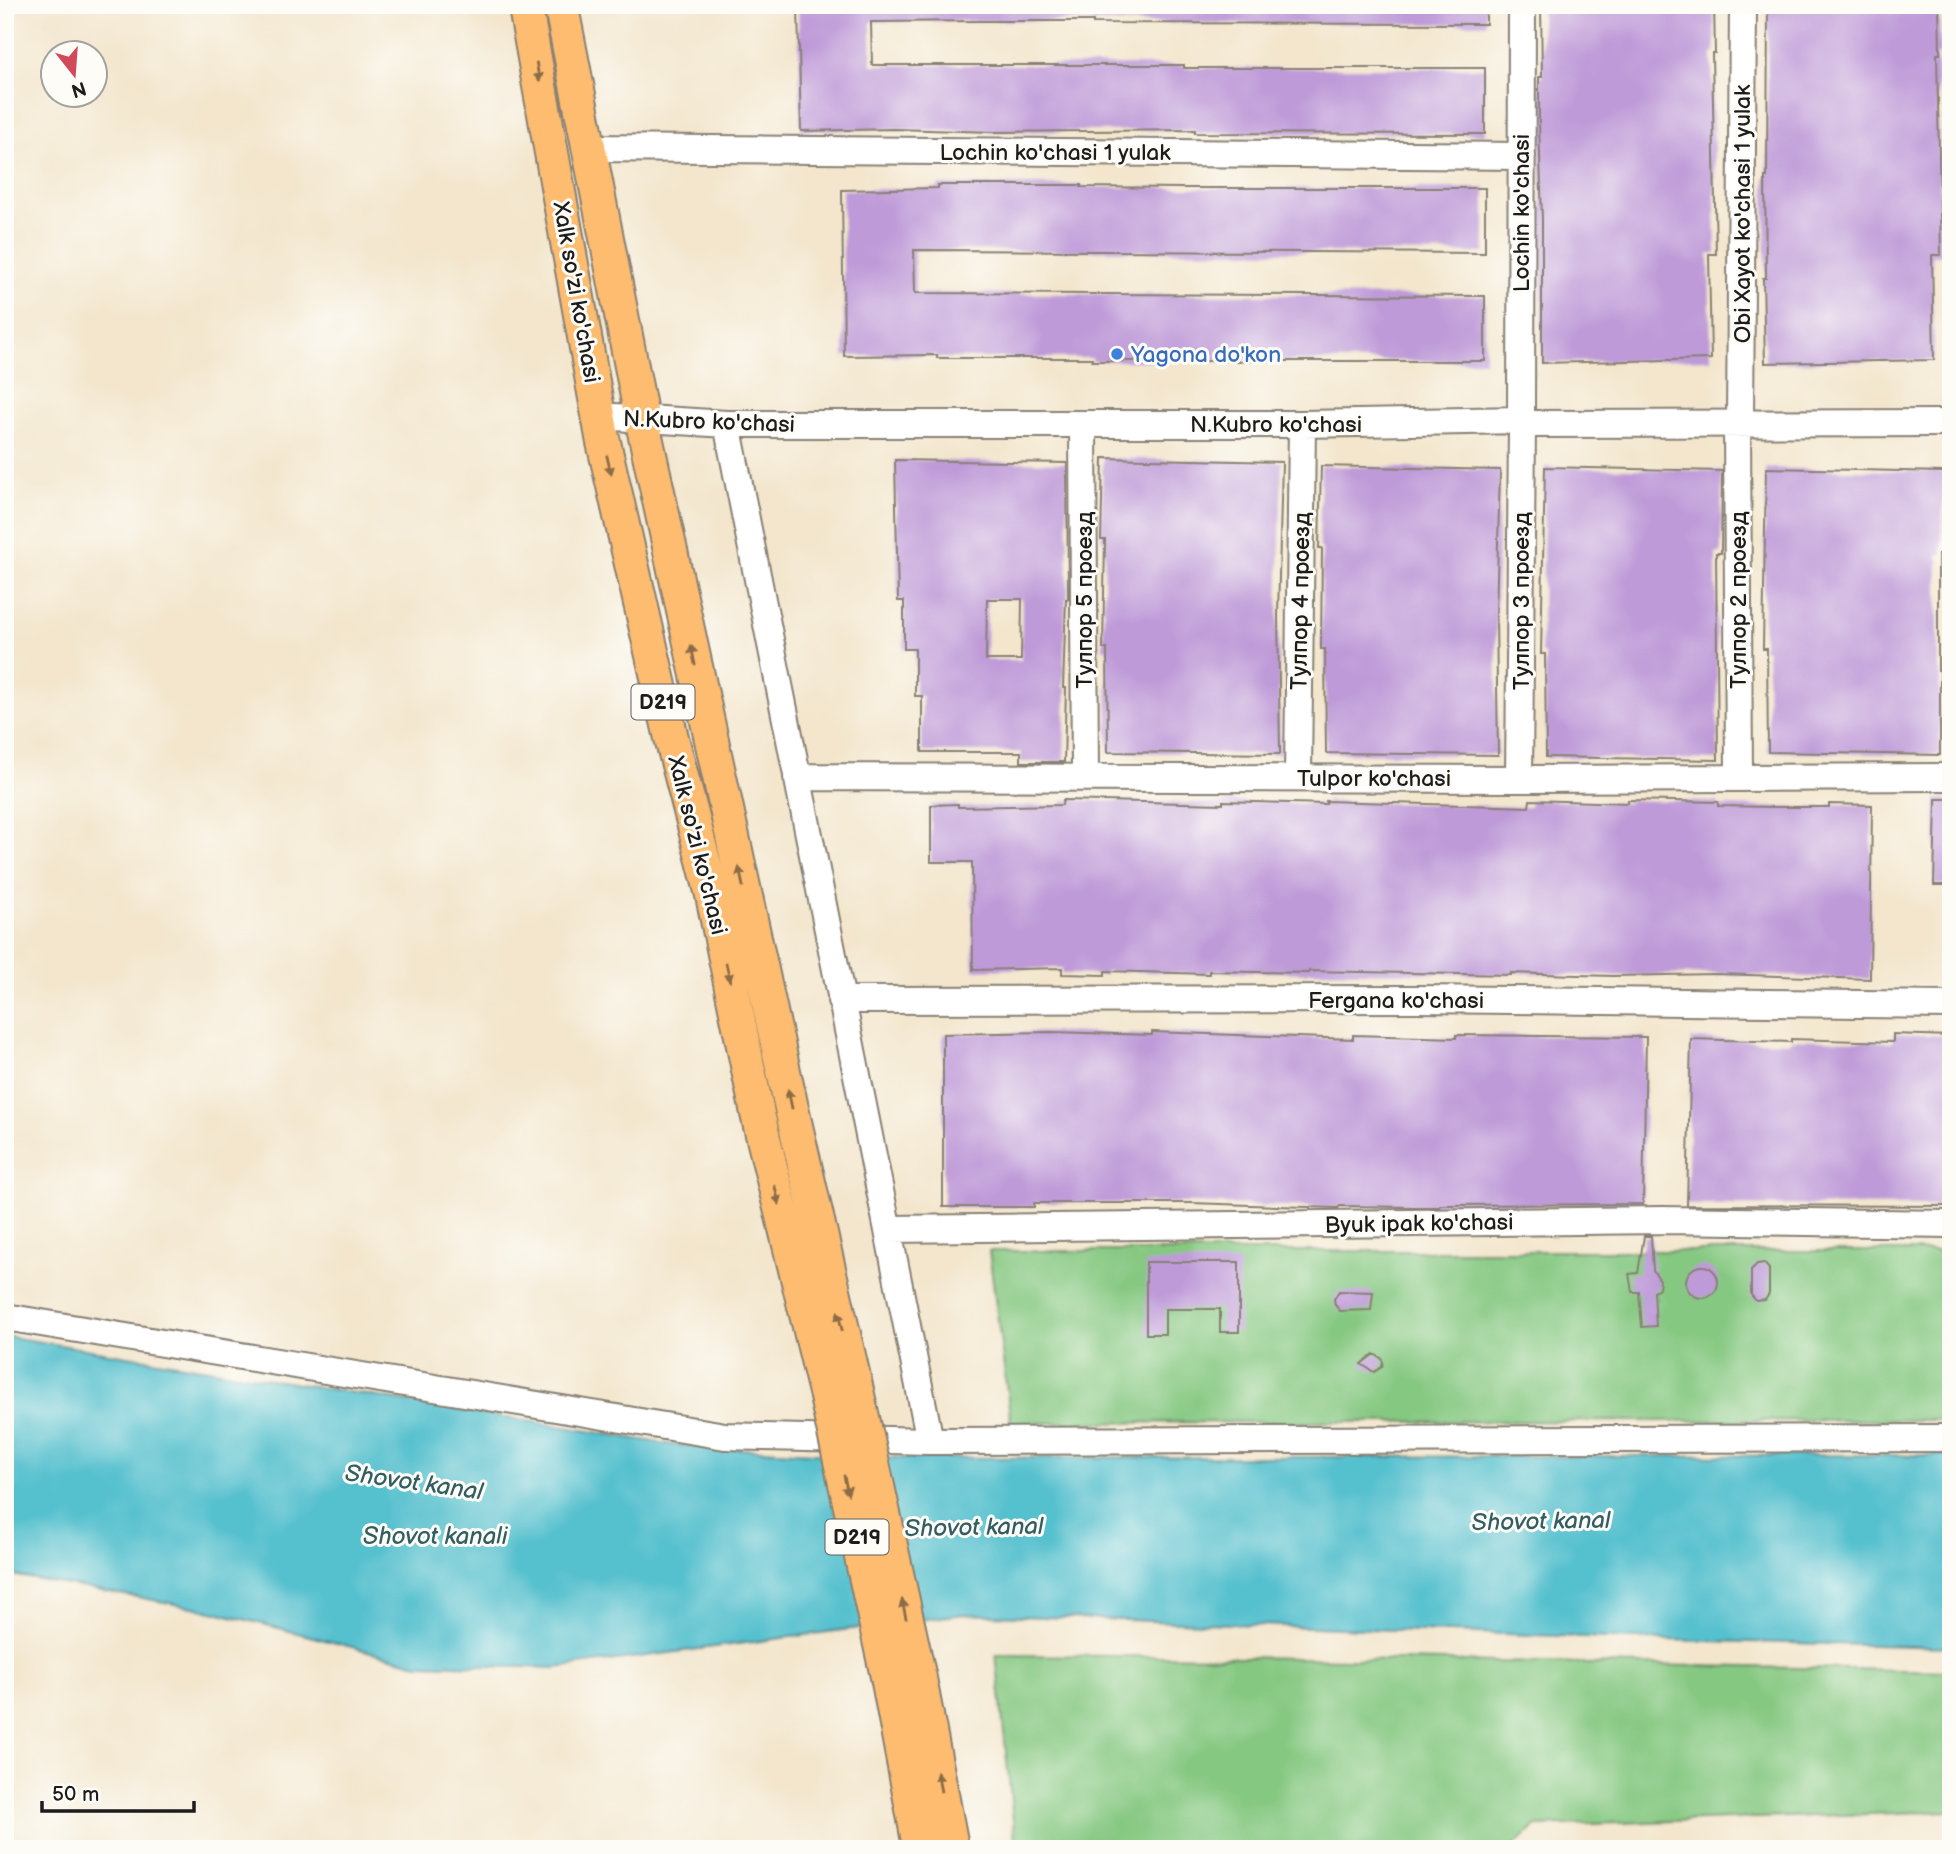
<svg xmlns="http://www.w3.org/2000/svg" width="1956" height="1854" font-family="'Balsamiq Sans',sans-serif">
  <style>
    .green { fill: #85c881; stroke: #50724e; stroke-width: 2 }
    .water { fill: #54c0ce; stroke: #386e75; stroke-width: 2 }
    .building { fill: #be9ad8; fill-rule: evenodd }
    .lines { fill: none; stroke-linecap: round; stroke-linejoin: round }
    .minor-casing { stroke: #888174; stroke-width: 30 }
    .major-casing { stroke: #888174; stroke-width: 37 }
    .minor { stroke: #fff; stroke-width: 26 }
    .major { stroke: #fdbc6f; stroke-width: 33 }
    .major-bridge-casing { stroke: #888174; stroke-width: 37; stroke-linecap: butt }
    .major-bridge { stroke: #fdbc6f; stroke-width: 33 }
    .oneway { fill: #8c6c46 }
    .shop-dot { fill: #3f7fe0; stroke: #fdfcf7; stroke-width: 2.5 }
    .labels { text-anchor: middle; stroke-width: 6; stroke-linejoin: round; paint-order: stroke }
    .shield { fill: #fdfcf7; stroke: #605f5e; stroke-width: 2 }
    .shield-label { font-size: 21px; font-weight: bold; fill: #1c1c1c }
    .street-label { font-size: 23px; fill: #1c1c1c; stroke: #fdfcf7 }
    .shop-label { font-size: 23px; fill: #366cbe; stroke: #fdfcf7; text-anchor: start }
    .water-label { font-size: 24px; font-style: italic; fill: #325e63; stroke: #fdfcf7 }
  </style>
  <rect width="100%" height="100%" fill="#fdfcf7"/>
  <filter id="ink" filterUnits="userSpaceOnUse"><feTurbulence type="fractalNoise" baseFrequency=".0143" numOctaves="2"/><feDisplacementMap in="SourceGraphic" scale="14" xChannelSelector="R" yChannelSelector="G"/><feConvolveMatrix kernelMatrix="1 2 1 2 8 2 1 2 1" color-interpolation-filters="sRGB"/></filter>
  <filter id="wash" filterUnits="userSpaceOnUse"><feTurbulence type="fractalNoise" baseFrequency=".00686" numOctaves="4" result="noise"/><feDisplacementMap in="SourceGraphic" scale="28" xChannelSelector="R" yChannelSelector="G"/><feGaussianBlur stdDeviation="1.57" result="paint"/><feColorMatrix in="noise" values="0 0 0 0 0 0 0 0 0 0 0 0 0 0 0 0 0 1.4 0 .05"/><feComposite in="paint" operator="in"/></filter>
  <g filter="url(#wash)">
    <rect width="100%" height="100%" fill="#f3e6cd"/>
    <!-- green -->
    <path class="green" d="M989 1251H1951V1420L1011 1423Z
      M996 1655 1245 1657 1951 1671V1811L1537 1826 1509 1849H1016Z"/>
    <!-- water -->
    <path class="water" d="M5 1336 674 1445 902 1458 1951 1455V1647L1664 1640 964 1614 555 1668 418 1664 204 1609 5 1574Z"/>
    <g id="blocks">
      <!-- building -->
      <path class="building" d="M893 5H1486V24L1093 23V21H981L871 22 872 65H1184V68H1485V134L1195 133V130L994 132 894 129 801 131 798 8Z
        M1541 5H1714L1715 53H1712L1716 254H1709L1711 359 1542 363V221L1539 122V77H1542Z
        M1768 5H1939L1940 54H1937L1941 255H1932L1934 360 1765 363 1763 278H1766L1765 177H1767Z
        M938 185H1081V187L1182 188H1485V253L914 250 915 293 1485 296V361H1092V358H937V355L844 356 842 190 938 188Z
        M1103 458 1282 462 1278 615 1280 754 1108 752 1107 649H1103L1105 540H1101Z
        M895 460 1067 463 1068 599H1066L1063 688H1066L1064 762H1021V752H922V696H915V649H904V601H898ZM987 599H1022L1021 660H986Z
        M1321 466 1500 470 1496 616 1498 755 1326 753 1325 649H1321L1322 548H1319Z
        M1545 467 1722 471 1721 553H1716L1718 760 1546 757 1545 654H1541Z
        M1766 468 1944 472 1942 554H1938V670H1940V755L1768 752 1767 649H1763Z
        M1936 799H1951V885H1934Z
        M1063 800 1223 804V801L1326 804V801L1529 807 1530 800 1628 803V800L1718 802V806L1774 807H1829V804L1872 805 1870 979 1715 974 1613 976 1511 973V975L1309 971V973L1209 971V974L1105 971V975L1062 974V968L973 970 972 862H931V805L958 804V807L1062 805Z
        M1052 1032 1152 1035V1032L1353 1039V1035L1456 1038V1035L1646 1037 1643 1204 1440 1205 1439 1207H1415L1340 1206 1338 1208 1191 1203H1034V1207H943V1034Z
        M1893 1034 1951 1036V1206L1687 1205 1691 1039 1791 1042V1039L1893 1042Z
        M1644 1236H1651L1653 1270 1660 1280 1659 1288 1654 1291 1656 1326 1642 1327 1639 1292H1632L1629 1274 1638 1273Z
        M1146 1262H1239V1332H1220V1309H1165V1334H1146Z
        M1764 1263 1769 1269V1294L1765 1300 1756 1301 1751 1295V1270L1757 1264Z
        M1686 1282a16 16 0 1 1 32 0a16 16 0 1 1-32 0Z
        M1339 1291 1373 1292 1371 1310 1340 1311 1335 1305 1334 1299Z
        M1374 1354 1381 1358 1383 1362 1382 1367 1374 1372 1361 1364Z"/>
    </g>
  </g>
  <g filter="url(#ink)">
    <use href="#blocks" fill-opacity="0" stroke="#888174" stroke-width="2"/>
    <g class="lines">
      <defs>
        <path id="minor" d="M588 148 1522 156
          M598 416 727 424H1302L1521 420 1522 424 1951 423
          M1521 420 1522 5
          M1737 423 1739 777
          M1740 423 1743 5
          M727 424 930 1441
          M1083 424 1085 777
          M797 777 1524 779 1951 777
          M1298 777 1302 424
          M1519 779 1522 424
          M841 1000 1416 999 1951 1005
          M888 1229 1663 1220 1951 1224
          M5 1317 725 1436 930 1441 1951 1438"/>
        <path id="major" d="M525 5 603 440 671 736 712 893 758 1116 826 1394
          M561 5 642 420 793 1115 856 1388
          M919 1676 952 1849
          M888 1679 920 1849"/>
      </defs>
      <!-- minor casing -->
      <use href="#minor" class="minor-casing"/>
      <!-- major casing -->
      <use href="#major" class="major-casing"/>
      <!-- minor -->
      <use href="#minor" class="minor"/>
      <!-- major -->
      <use href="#major" class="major"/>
      <defs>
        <path id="major-bridge" d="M856 1388 919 1676
          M826 1394 888 1679"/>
      </defs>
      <!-- major-bridge casing -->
      <use href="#major-bridge" class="major-bridge-casing"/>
      <!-- major-bridge -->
      <use href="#major-bridge" class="major-bridge"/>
    </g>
    <!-- one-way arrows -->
    <defs><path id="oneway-solid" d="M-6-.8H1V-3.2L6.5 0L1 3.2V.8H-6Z" transform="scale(1.75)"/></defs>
    <g class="oneway">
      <use href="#oneway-solid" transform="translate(538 72) rotate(80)"/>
      <use href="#oneway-solid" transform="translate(609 465) rotate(77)"/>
      <use href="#oneway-solid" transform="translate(693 655) rotate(-102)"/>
      <use href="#oneway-solid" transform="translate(741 877) rotate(-102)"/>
      <use href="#oneway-solid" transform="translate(728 972) rotate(78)"/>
      <use href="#oneway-solid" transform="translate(790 1099) rotate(-102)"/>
      <use href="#oneway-solid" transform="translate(777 1195) rotate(76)"/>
      <use href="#oneway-solid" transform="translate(840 1321) rotate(-103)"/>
      <use href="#oneway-solid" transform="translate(846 1485) rotate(78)"/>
      <use href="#oneway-solid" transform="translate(904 1609) rotate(-102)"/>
      <use href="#oneway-solid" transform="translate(939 1782) rotate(-101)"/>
    </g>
  </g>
  <!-- markers -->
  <circle class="shop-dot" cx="1117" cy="354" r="7"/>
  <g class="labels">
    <!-- shield labels -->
    <g class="shield">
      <rect x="631.5" y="684.5" width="63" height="35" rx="5"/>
      <rect x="825.5" y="1519.5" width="63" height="35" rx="5"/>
    </g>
    <g class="shield-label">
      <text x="663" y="709">D219</text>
      <text x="857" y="1544">D219</text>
    </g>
    <!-- street labels -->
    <g class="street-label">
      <text x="1055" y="160">Lochin ko'chasi 1 yulak</text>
      <text transform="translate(1521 213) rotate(-90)" y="8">Lochin ko'chasi</text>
      <text transform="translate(1742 214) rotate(-90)" y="8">Obi Xayot ko'chasi 1 yulak</text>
      <text transform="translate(577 292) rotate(80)" y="8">Xalk so'zi ko'chasi</text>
      <text transform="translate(709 421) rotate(2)" y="8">N.Kubro ko'chasi</text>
      <text x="1276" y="432">N.Kubro ko'chasi</text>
      <text transform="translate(1084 600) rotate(-90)" y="8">Тулпор 5 проезд</text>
      <text transform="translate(1738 600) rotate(-90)" y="8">Тулпор 2 проезд</text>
      <text transform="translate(1300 601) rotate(-89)" y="8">Тулпор 4 проезд</text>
      <text transform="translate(1521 601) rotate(-90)" y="8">Тулпор 3 проезд</text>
      <text x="1374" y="786">Tulpor ko'chasi</text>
      <text transform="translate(698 845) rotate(76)" y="8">Xalk so'zi ko'chasi</text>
      <text x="1396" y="1008">Fergana ko'chasi</text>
      <text transform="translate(1419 1223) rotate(-1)" y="8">Byuk ipak ko'chasi</text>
    </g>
    <!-- shop labels -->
    <g class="shop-label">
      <text x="1131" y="362">Yagona do'kon</text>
    </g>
    <!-- water labels -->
    <g class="water-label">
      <text transform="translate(414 1482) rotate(8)" y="8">Shovot kanal</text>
      <text transform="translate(1541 1521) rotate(-1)" y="8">Shovot kanal</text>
      <text transform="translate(974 1527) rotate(-1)" y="8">Shovot kanal</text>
      <text x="435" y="1544">Shovot kanali</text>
    </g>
  </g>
  <!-- margin -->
  <rect width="1956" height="1854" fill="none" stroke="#fdfcf7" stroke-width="28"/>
  <!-- north arrow -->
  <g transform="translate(74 74) rotate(163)"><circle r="33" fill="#fdfcf7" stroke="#a3a29f" stroke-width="2"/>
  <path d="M0-5L12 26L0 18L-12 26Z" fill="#d1495b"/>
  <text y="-10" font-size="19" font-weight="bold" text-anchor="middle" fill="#1c1c1c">N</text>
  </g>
  <!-- scale -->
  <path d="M42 1801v10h152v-10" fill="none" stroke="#1c1c1c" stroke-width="3.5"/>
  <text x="52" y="1801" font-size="21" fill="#1c1c1c" stroke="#fdfcf7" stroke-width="5" paint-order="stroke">50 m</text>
</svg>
